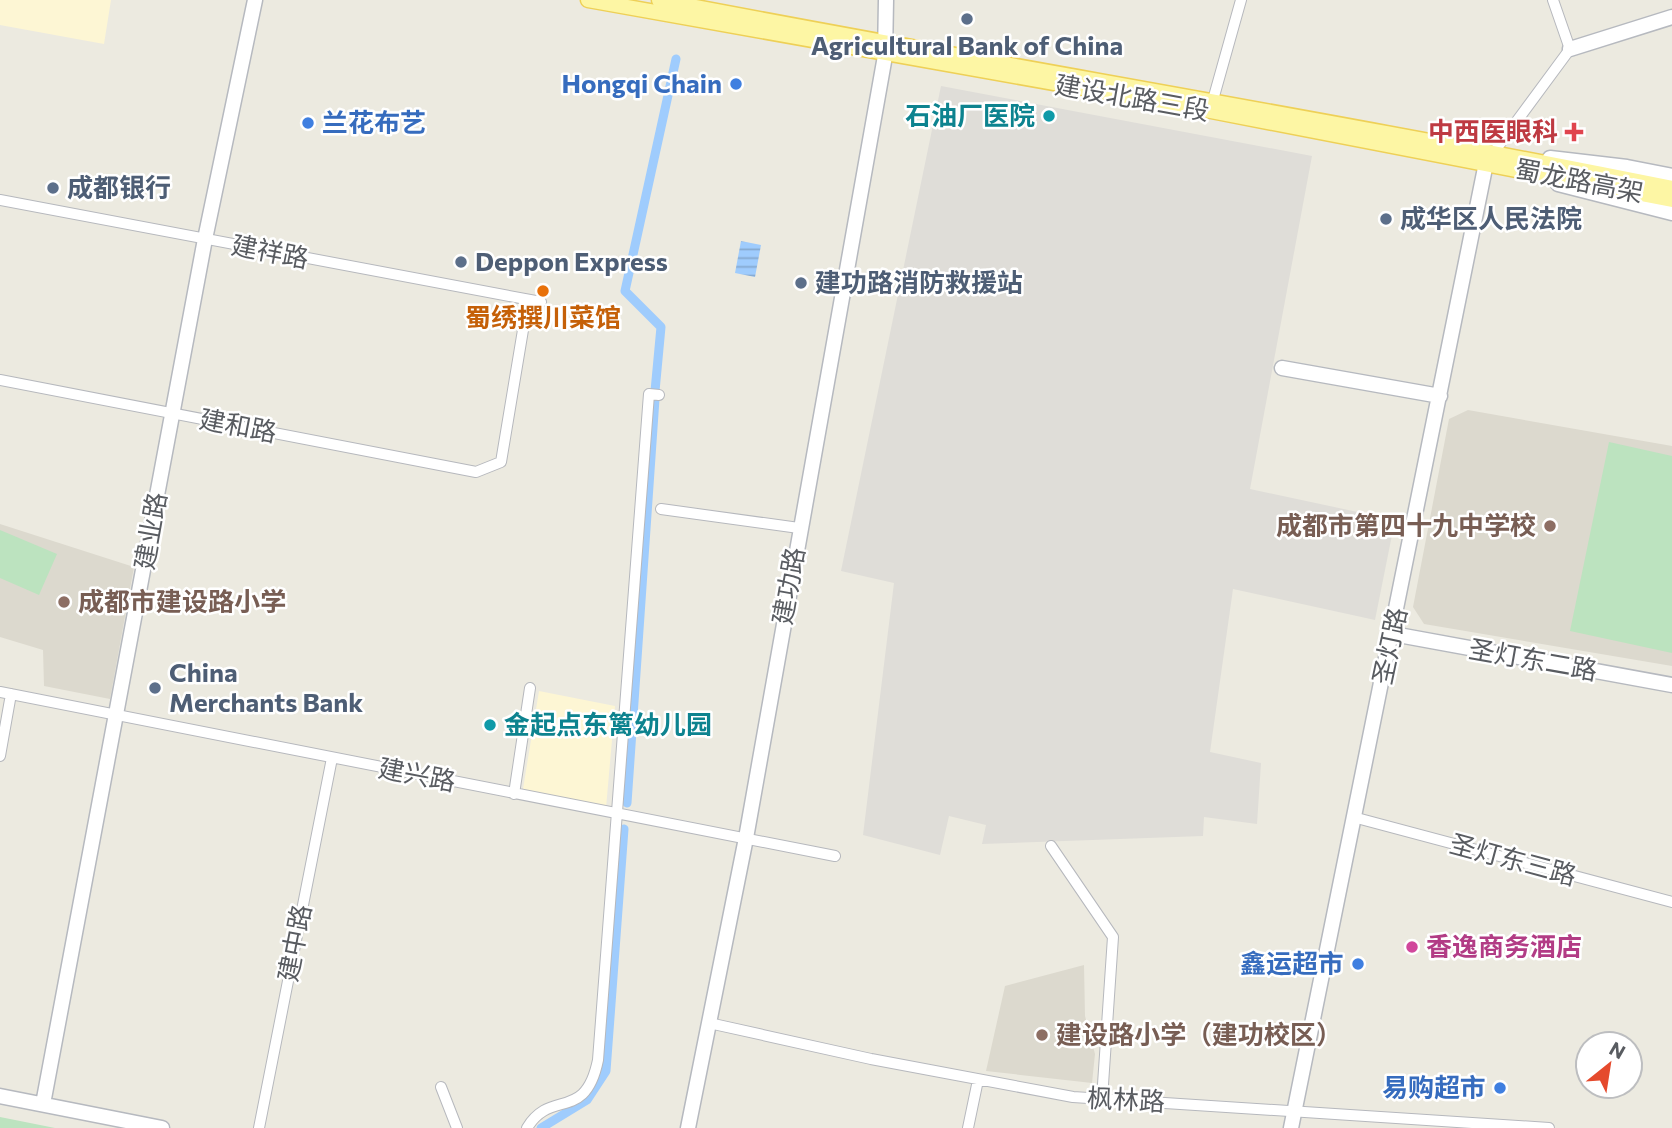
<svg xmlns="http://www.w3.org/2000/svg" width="1672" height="1128" font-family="Commissioner,'Noto Sans SC',sans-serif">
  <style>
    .commercial { fill: #fdf6d4 }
    .industrial { fill: #dfddd8 }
    .education { fill: #dcd9ce }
    .green { fill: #bce3bf }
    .water { fill: url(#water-rules) }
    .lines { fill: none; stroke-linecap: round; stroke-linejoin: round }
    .canal { stroke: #9fccfd; stroke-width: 9 }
    .street-casing { stroke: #b6b8bd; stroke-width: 12 }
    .secondary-casing { stroke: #b6b9bf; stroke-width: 17 }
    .primary-casing { stroke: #eed057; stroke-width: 17 }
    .street { stroke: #fff; stroke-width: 10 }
    .secondary { stroke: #fff; stroke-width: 14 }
    .primary { stroke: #fdf6a4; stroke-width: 14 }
    .service-dot { fill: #5c6f8a; stroke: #fff; stroke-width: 2.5 }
    .shop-dot { fill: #3f7fe0; stroke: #fff; stroke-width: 2.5 }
    .culture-dot { fill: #0f9aa8; stroke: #fff; stroke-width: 2.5 }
    .health-dot { fill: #e0444e; stroke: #fff; stroke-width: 2.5 }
    .food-dot { fill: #e8710a; stroke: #fff; stroke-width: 2.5 }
    .education-dot { fill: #8d6e63; stroke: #fff; stroke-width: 2.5 }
    .hotel-dot { fill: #d1479c; stroke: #fff; stroke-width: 2.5 }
    .labels { text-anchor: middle; stroke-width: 5; stroke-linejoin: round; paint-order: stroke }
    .service-label { font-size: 26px; font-weight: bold; fill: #4e5e75; stroke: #fff; text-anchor: start }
    .shop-label { font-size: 26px; font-weight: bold; fill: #366cbe; stroke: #fff; text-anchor: end }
    .street-label { font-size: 26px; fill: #595c61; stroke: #fff }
    .culture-label { font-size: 26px; font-weight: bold; fill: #0d838f; stroke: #fff; text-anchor: end }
    .health-label { font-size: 26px; font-weight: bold; fill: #be3a42; stroke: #fff; text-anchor: end }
    .food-label { font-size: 26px; font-weight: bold; fill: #c56008; stroke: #fff }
    .education-label { font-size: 26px; font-weight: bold; fill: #785e54; stroke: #fff; text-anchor: start }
    .hotel-label { font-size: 26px; font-weight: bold; fill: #b23c85; stroke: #fff; text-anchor: start }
  </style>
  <defs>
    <pattern id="water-rules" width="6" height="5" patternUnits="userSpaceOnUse" patternTransform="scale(1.75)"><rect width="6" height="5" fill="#9fccfd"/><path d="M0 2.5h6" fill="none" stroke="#85a9d0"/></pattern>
  </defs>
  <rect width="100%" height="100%" fill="#eceae0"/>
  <!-- commercial -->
  <path class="commercial" d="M0 0H111L104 44 0 25Z
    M539 691 615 706 606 808 523 789Z"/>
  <!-- industrial -->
  <path class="industrial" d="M941 86 1312 156 1250 489 1395 520 1375 620 1233 589 1210 752 1261 763 1257 824 1204 817 1203 836 982 844 986 825 949 816 940 855 863 835 894 583 841 571Z"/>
  <!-- education -->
  <path class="education" d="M1468 410 1672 446V666L1424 624 1413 607 1449 419Z
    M0 524 134 567 110 699 44 686 43 650 0 637Z
    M1084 965 1085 1016 1095 1054 1092 1083 986 1071 1005 986Z"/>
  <!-- green -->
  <path class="green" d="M1609 442 1672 456V653L1570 631Z
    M0 530 57 554 39 595 0 578Z
    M0 1117 55 1128H0Z"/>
  <!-- water -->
  <path class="water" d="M741 241 761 245 755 277 735 273Z"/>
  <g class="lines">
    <!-- canal -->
    <path class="canal" d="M655 391 661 327 625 291 676 59
      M627 803 655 399
      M541 1128 587 1100 606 1071 624 829"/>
    <defs>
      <path id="street" d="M1211 107 1241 0
        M1494 152 1570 49 1553 0
        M0 200 541 302
        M0 380 476 472 501 462 528 300
        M661 509 799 528
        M0 692 835 856
        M0 756 11 694
        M514 794 530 688
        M1353 817 1672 902
        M1051 846 1113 937 1102 1099
        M709 1023 871 1059 1073 1097 1549 1128
        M441 1087 457 1128
        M259 1128 332 758
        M527 1128C551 1088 585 1123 598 1060L649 394 659 395
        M968 1128 978 1080"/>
      <path id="secondary" d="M1570 49 1672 17
        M1550 158 1627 167 1672 176
        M1558 184 1672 213
        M1282 368 1440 396
        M1393 634 1672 685
        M0 1096 162 1128
        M43 1104 205 239 255 0
        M688 1128 746 838 885 56 886 0
        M1291 1128 1486 163 1492 153"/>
      <path id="primary" d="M588 0 1211 111 1672 200
        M659 0C996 65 1335 120 1672 188"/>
    </defs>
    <!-- street casing -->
    <use href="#street" class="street-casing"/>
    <!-- secondary casing -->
    <use href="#secondary" class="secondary-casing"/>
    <!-- primary casing -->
    <use href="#primary" class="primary-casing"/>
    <!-- street -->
    <use href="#street" class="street"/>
    <!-- secondary -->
    <use href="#secondary" class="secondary"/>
    <!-- primary -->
    <use href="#primary" class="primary"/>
  </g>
  <!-- markers -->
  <g class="service-dot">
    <circle cx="967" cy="19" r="7"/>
    <circle cx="53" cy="188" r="7"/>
    <circle cx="1386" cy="219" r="7"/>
    <circle cx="461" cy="262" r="7"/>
    <circle cx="801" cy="283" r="7"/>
    <circle cx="155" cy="688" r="7"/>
  </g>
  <g class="shop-dot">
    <circle cx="736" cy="84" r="7"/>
    <circle cx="308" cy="123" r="7"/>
    <circle cx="1358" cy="964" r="7"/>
    <circle cx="1500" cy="1088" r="7"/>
  </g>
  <g class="culture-dot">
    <circle cx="1049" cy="116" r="7"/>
    <circle cx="490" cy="725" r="7"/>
  </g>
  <path class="health-dot" d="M1570.5 121.5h7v7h7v7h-7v7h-7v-7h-7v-7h7z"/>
  <circle class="food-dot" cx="543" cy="291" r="7"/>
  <g class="education-dot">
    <circle cx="1550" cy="526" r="7"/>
    <circle cx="64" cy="602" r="7"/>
    <circle cx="1042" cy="1035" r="7"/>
  </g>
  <circle class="hotel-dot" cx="1412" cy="947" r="7"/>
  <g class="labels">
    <!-- service labels -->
    <g class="service-label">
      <text x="967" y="55" text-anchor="middle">Agricultural Bank of China</text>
      <text x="67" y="197">成都银行</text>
      <text x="1400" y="228">成华区人民法院</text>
      <text x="475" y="271">Deppon Express</text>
      <text x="815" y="292">建功路消防救援站</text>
      <text x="169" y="682">China<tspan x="169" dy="30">Merchants Bank</tspan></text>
    </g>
    <!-- shop labels -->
    <g class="shop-label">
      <text x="722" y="93">Hongqi Chain</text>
      <text x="322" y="132" text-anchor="start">兰花布艺</text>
      <text x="1344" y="973">鑫运超市</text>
      <text x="1486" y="1097">易购超市</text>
    </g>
    <!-- street labels -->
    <g class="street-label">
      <text transform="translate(1132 98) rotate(10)" y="9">建设北路三段</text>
      <text transform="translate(1579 181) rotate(11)" y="9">蜀龙路高架</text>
      <text transform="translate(270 252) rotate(11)" y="9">建祥路</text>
      <text transform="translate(238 426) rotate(11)" y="9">建和路</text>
      <text transform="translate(151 531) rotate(-80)" y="9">建业路</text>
      <text transform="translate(789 586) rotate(-80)" y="9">建功路</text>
      <text transform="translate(1390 646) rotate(-78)" y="9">圣灯路</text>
      <text transform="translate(1533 660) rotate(10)" y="9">圣灯东二路</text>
      <text transform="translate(417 775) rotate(11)" y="9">建兴路</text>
      <text transform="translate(1513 860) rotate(15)" y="9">圣灯东三路</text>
      <text transform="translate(295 943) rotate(-79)" y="9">建中路</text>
      <text transform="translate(1126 1100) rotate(3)" y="9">枫林路</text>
    </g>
    <!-- culture labels -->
    <g class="culture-label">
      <text x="1035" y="125">石油厂医院</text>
      <text x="504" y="734" text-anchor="start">金起点东篱幼儿园</text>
    </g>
    <!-- health labels -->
    <g class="health-label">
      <text x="1558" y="141">中西医眼科</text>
    </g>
    <!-- food labels -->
    <g class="food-label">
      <text x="543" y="327">蜀绣撰川菜馆</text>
    </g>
    <!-- education labels -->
    <g class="education-label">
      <text x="1536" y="535" text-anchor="end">成都市第四十九中学校</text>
      <text x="78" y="611">成都市建设路小学</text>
      <text x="1056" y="1044">建设路小学（建功校区）</text>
    </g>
    <!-- hotel labels -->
    <g class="hotel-label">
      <text x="1426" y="956">香逸商务酒店</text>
    </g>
  </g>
  <!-- north arrow -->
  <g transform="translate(1609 1065) rotate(30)"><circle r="33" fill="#ffffff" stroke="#bdbec0" stroke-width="2"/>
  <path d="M0-5L12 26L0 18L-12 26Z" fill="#e54a2d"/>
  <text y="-10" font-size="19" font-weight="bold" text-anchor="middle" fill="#595c61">N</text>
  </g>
</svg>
